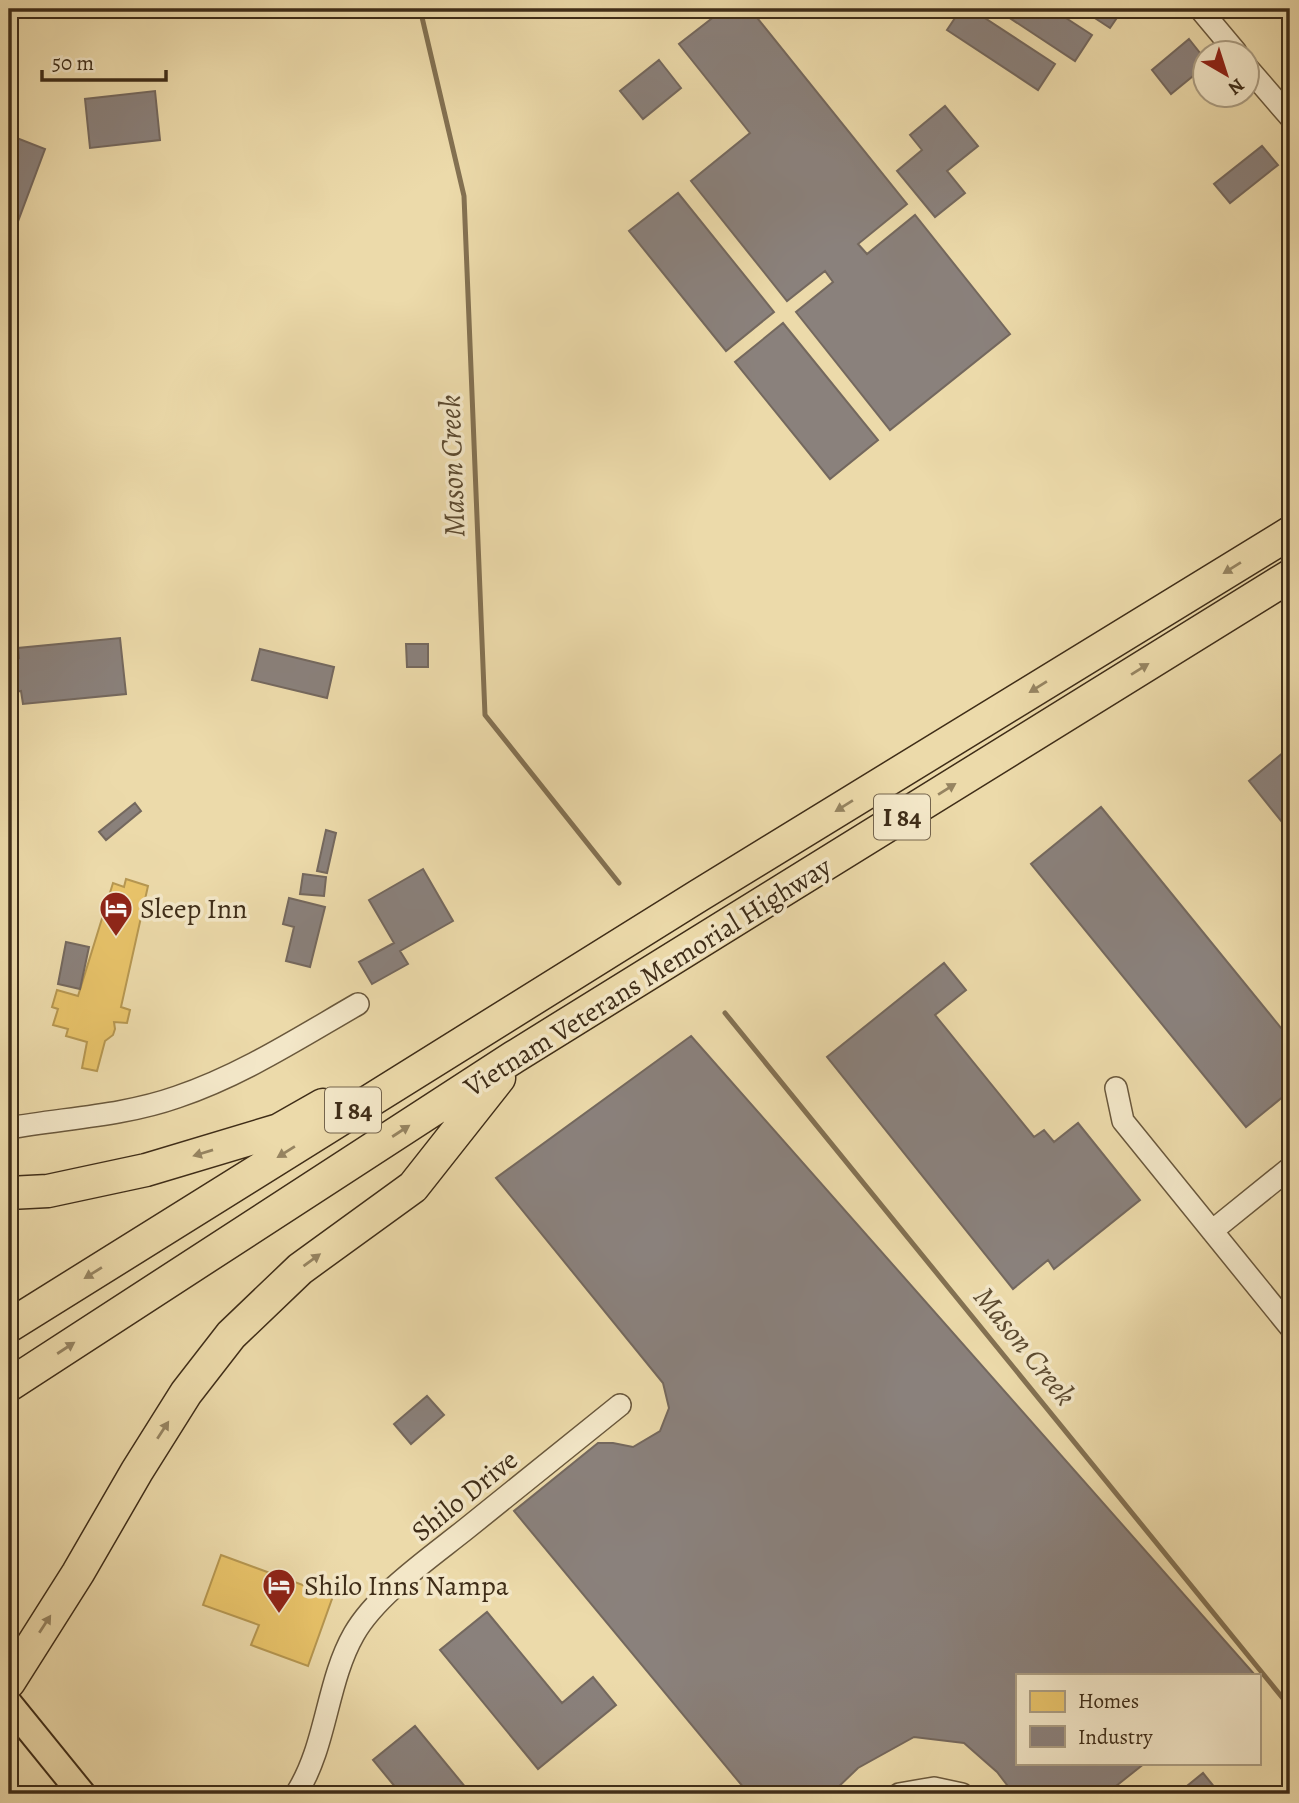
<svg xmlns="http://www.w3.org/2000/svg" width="1299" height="1803" font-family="Alegreya,serif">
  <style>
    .homes { fill: #e9c46a; stroke: #b69751; stroke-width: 2 }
    .industry { fill: #8a817c; stroke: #74685e; stroke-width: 2 }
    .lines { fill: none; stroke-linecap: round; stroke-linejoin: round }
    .stream { stroke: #837152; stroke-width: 5 }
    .minor-casing { stroke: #6a583c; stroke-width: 24 }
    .major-casing { stroke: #3f2d18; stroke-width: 30 }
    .highway-casing { stroke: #3f2d18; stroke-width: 35 }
    .minor { stroke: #f3e7c8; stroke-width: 21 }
    .major { stroke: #ecdaaa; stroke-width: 26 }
    .highway { stroke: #ecdaaa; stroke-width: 32 }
    .oneway { fill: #968461 }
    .labels { text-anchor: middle; stroke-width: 7; stroke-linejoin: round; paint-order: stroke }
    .shield { fill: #f3e7c8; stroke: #75654d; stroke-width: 2 }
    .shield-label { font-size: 26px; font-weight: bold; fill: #3f2d18 }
    .poi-label { font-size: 28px; fill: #3f2d18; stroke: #f3e7c8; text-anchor: start }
    .street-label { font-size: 28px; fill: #3f2d18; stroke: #f3e7c8 }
    .water-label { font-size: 30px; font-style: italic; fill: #5c4a30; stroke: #f3e7c8 }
  </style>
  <rect width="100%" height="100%" fill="#ecdaaa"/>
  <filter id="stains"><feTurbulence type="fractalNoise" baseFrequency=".00286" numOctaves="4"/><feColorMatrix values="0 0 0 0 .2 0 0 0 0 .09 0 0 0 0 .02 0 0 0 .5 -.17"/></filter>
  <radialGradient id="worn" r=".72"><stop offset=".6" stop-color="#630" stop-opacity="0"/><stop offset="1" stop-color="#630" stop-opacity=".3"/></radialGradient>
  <!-- homes -->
  <path class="homes" d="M126 879 148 886 121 1007 130 1010 127 1023 114 1022 115 1029 113 1035 105 1041 97 1071 82 1068 87 1042 66 1036 68 1029 53 1025 58 1009 52 1007 57 990 78 996 113 883 124 887Z
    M221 1555 333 1596 308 1666 251 1645 259 1625 203 1605Z"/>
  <!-- industry -->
  <path class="industry" d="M724 9H750L907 204 858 244 867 254 915 215 1010 334 890 430 796 312 833 282 825 271 787 301 691 181 750 133 679 44Z
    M961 9H971L1055 64 1038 90 947 30Z
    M996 9H1052L1092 35 1075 61Z
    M1081 9H1123L1110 28Z
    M1189 39 1204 58V67L1171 94 1152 70Z
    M659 60 681 88 643 119 620 91Z
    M155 91 160 140 90 148 85 99Z
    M945 106 978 146 947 171 965 193 935 217 897 171 922 150 910 135Z
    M9 135 45 149 11 240 9 239Z
    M1262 146 1278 165 1230 203 1214 184Z
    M678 193 774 312 726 351 629 231Z
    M783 323 878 440 830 479 735 362Z
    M120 638 126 694 23 704 21 691 9 693V659L19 658 18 648Z
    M406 644H428V667H407Z
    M260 649 334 667 327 698 252 680Z
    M1290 747V832L1249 781Z
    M135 803 141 811 106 840 99 832Z
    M1101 807 1290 1039V1091L1246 1127 1031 864Z
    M326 830 336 833 327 873 317 871Z
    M423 869 453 921 400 951 408 964 372 984 359 962 394 943 369 900Z
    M303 874 326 877 324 896 300 894Z
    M289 898 325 907 310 967 286 961 294 927 283 924Z
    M66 942 89 947 80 989 58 984Z
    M944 963 966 990 935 1015 1034 1137 1044 1130 1054 1142 1078 1123 1140 1200 1054 1269 1048 1260 1013 1289 827 1057Z
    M691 1036 1255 1675H1017V1763H1145L1106 1794H1014L997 1772 964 1743 914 1737 858 1768 831 1794H749L514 1511 598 1443H613L633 1447 660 1431 669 1408 663 1383 496 1178Z
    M427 1396 444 1415 411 1444 394 1424Z
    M487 1612 562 1703 593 1677 616 1705 538 1769 440 1650Z
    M415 1726 471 1794H401L373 1760Z
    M1203 1773 1220 1794H1177Z"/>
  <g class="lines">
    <!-- stream -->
    <path class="stream" d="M413 9 421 13 464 196 485 715 619 883
      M725 1013 1290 1707"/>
    <defs>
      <path id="minor" d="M1200 9 1236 52
        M1246 66 1290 117
        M1116 1088 1123 1121 1290 1327
        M9 1128C65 1118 123 1116 177 1097 242 1075 299 1038 358 1004
        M1212 1231 1290 1168
        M296 1794C327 1746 326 1683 354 1634 376 1595 431 1557 466 1529 518 1487 569 1446 620 1405
        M899 1794 934 1788 962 1794"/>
      <path id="major" d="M9 1704 82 1794"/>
      <path id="highway" d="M9 1193 48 1191 146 1170 279 1130 323 1105
        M9 1326 698 896 1290 533
        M9 1385 514 1057 1290 576
        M9 1682 78 1573 137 1471 186 1393 231 1335 300 1269 413 1187 499 1078"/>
    </defs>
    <!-- minor casing -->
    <use href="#minor" class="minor-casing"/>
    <!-- major casing -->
    <use href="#major" class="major-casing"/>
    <!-- highway casing -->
    <use href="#highway" class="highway-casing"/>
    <!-- minor -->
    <use href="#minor" class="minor"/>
    <!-- major -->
    <use href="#major" class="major"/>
    <!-- highway -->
    <use href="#highway" class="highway"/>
  </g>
  <!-- one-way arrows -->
  <defs><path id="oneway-solid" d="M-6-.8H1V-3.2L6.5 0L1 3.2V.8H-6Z" transform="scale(1.75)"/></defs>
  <g class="oneway">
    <use href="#oneway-solid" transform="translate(1232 568) rotate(148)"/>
    <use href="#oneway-solid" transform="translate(1140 669) rotate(-32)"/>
    <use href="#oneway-solid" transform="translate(1038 687) rotate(148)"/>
    <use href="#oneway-solid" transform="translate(947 789) rotate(-32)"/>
    <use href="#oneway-solid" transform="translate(844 806) rotate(148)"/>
    <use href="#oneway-solid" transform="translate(401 1131) rotate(-33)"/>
    <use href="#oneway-solid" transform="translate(286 1152) rotate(148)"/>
    <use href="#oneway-solid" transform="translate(203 1153) rotate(163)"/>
    <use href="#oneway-solid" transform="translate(312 1260) rotate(-36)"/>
    <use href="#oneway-solid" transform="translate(93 1273) rotate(148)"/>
    <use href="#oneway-solid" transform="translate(66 1348) rotate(-33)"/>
    <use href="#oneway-solid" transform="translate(163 1430) rotate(-57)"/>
    <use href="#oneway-solid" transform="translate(45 1624) rotate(-57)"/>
  </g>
  <!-- icons -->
  <defs>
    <symbol id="hotel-pin" viewBox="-11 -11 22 30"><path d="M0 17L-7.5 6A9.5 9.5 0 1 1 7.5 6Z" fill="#8f2418" stroke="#f3e7c8"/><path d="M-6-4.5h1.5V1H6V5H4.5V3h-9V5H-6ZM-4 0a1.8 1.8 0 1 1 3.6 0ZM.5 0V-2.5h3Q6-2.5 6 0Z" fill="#fff"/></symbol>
  </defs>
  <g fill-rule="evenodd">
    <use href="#hotel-pin" x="97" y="889" width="38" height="52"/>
    <use href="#hotel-pin" x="260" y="1566" width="38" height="52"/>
  </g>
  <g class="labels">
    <!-- shield labels -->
    <g class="shield">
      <rect x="874" y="794.5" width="56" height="45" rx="5"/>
      <rect x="325" y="1087.5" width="56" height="45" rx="5"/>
    </g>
    <g class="shield-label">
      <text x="902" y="826">I 84</text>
      <text x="353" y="1119">I 84</text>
    </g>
    <!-- poi labels -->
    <g class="poi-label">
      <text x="140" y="918">Sleep Inn</text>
      <text x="304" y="1595">Shilo Inns Nampa</text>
    </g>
    <!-- street labels -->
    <g class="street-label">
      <text transform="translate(647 976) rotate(-32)" y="10">Vietnam Veterans Memorial Highway</text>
      <text transform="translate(464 1495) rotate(-39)" y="10">Shilo Drive</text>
    </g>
    <!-- water labels -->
    <g class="water-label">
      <text transform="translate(452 466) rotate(-92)" y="10">Mason Creek</text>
      <text transform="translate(1025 1346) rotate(51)" y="10">Mason Creek</text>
    </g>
  </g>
  <!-- margin -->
  <rect width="1299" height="1803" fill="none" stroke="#ecdaaa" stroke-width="35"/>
  <rect x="10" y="10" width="1278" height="1782" fill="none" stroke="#3f2d18" stroke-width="3.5"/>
  <rect x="18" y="18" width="1264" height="1768" fill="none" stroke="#3f2d18" stroke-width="2"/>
  <!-- legend -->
  <rect x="1016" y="1674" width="245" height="91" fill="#f3e7c8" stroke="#ab9d82" stroke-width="2"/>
  <rect x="1030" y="1691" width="35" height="21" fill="#e9c46a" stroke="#ab9d82" stroke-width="2"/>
  <text x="1078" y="1708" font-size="21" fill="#3f2d18">Homes</text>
  <rect x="1030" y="1726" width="35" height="21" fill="#8a817c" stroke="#ab9d82" stroke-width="2"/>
  <text x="1078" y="1744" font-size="21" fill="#3f2d18">Industry</text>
  <!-- north arrow -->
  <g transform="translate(1226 74) rotate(141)"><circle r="33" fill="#f3e7c8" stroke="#ab9d82" stroke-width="2"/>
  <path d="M0-5L12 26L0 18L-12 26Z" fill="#8f2418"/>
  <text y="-10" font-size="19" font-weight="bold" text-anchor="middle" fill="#3f2d18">N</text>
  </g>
  <!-- scale -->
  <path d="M42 70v10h124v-10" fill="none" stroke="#3f2d18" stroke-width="3.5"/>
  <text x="52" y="70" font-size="21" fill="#3f2d18" stroke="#f3e7c8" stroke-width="5" paint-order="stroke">50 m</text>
  <rect width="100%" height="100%" filter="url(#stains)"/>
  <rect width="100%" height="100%" fill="url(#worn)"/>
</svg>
